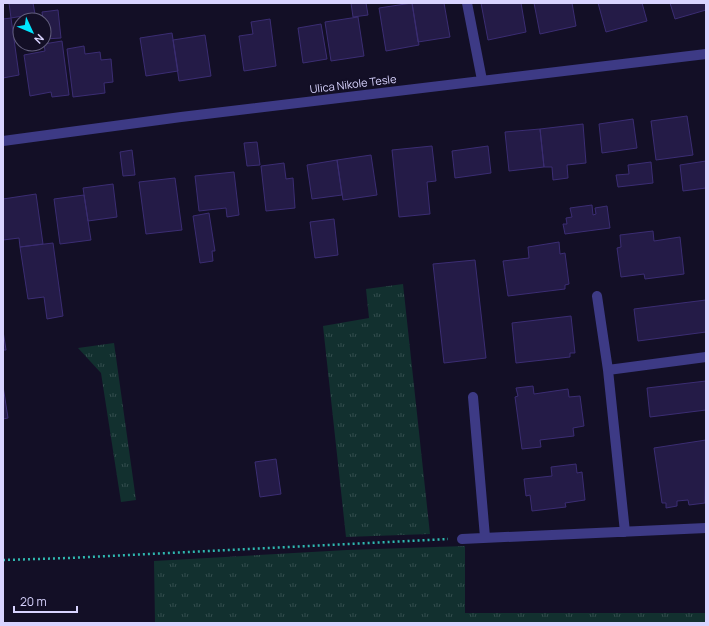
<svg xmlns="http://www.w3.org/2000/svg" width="709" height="626" font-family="Manrope,sans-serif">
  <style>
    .grass { fill: url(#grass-tufts) }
    .building { fill: #241b47; stroke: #3b2d73 }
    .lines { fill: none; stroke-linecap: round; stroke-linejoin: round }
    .path { stroke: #2fb8b0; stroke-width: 2.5; stroke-dasharray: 2 3; stroke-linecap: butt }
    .minor { stroke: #3d3a85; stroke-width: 10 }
    .labels { text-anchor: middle; stroke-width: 4; stroke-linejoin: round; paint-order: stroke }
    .street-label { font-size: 11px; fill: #d9d4ff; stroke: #130f26 }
  </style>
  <defs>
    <pattern id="grass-tufts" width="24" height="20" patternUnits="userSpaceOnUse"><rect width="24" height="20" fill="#12302f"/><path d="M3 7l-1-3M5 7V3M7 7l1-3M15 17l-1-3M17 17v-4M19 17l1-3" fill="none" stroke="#344d4e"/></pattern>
  </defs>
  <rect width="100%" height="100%" fill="#130f26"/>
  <!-- grass -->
  <path class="grass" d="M403 284 430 534 346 537 323 326 369 318 366 289Z
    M114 343 136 500 121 502 101 373 78 348Z
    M465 546V613H706V623H155L154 561 347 550Z"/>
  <!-- building -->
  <path class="building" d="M9 3H33L35 14 11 18Z
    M351 3H366L368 15 353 17Z
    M412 3 419 45 386 51 379 8Z
    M412 3H444L450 37 418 42Z
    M481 3H521L526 32 488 40Z
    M534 3H572L576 26 540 34Z
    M598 3H642L647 21 606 32Z
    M670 3H706V10L675 19Z
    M58 10 61 38 45 39 44 20H43L42 12Z
    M358 17 364 56 331 61 325 22Z
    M11 18 19 75 3 78V19Z
    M270 19 276 66 244 71 239 36 253 34 251 22Z
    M321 24 327 59 303 63 298 28Z
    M172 33 178 71 146 76 140 38Z
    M205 35 211 76 179 81 173 40Z
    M62 41 69 95 52 97 51 92 30 96 24 55 45 51 44 44Z
    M84 46 85 54 100 52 101 60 111 59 113 82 104 83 105 93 73 97 67 49Z
    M687 116 693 155 656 160 651 121Z
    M633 119 637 148 602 153 599 124Z
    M583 124 586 163 567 165 568 178 553 180 552 167H544L540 129Z
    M540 129 544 167 509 171 505 132Z
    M257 142 260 165 247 166 244 143Z
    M432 146 436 181 427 182 430 214 399 217 392 150Z
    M488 146 491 173 455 178 452 151Z
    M132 150 135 175 123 176 120 152Z
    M371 155 377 195 343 200 337 160Z
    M337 160 342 195 312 199 307 165Z
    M706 161V188L683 191 680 165Z
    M651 162 653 183 618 187 616 175 629 174 628 165Z
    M284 163 286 179 293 178 295 208 266 211 261 166Z
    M234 172 239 215 227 217 226 208 199 211 195 176Z
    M175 178 182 230 146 234 139 182Z
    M113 184 117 217 88 221 83 188Z
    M36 194 43 244 20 247 19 238 3 240V199Z
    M84 195 91 240 60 244 54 199Z
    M592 205 593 215 596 214 595 208 607 206 610 228 565 234 563 224H567L566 218 572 217 570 208Z
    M209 213 215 251H212L213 261 200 263 193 216Z
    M334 219 338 255 315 258 310 222Z
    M653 231 654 241 680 237 684 274 645 279 644 274 621 277 617 248 621 247 620 235Z
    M559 242 560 254 565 253 569 284 565 285V289L508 296 503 261 529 258 528 247Z
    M53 243 63 316 47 319 44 297 28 299 20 247Z
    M475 260 486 358 444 363 433 264Z
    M706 300V332L638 341 634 309Z
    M571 316 575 353H570V357L516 363 512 323Z
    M3 331 6 350H3Z
    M706 381V410L650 417 647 388Z
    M3 386 8 418 3 419Z
    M533 386 534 394 568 389 569 397 580 396 584 426 573 428 574 436 540 440 541 447 522 449 515 397 518 396 516 388Z
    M706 440 705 503 689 505 688 500 677 501V506L666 508V503H662L654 448Z
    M276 459 281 494 260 497 255 462Z
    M576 464 577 473 582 472 585 500 565 503 566 507 532 511 530 495 526 496 524 479 552 476 551 467Z"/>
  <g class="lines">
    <!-- path -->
    <path class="path" d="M3 560 69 558 448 539"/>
    <!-- minor -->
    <path class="minor" d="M467 3 482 80
      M3 141 181 117 706 54
      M597 296 608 370 625 532
      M608 370 706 357
      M473 397 485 537
      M462 539 706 528"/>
  </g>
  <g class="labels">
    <!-- street labels -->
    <g class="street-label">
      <text transform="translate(353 84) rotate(-7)" y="4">Ulica Nikole Tesle</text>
    </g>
  </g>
  <!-- border -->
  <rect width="709" height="626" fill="none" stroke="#d9d4ff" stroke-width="8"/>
  <!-- north arrow -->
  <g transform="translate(32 32) rotate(134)"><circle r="19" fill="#130f26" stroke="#625e7d"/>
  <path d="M0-3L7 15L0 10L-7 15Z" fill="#00e5ff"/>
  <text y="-6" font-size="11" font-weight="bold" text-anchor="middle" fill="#d9d4ff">N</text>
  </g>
  <!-- scale -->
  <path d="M14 606v6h63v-6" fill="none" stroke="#d9d4ff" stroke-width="2"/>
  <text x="20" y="606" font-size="12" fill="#d9d4ff" stroke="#130f26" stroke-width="3" paint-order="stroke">20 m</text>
</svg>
